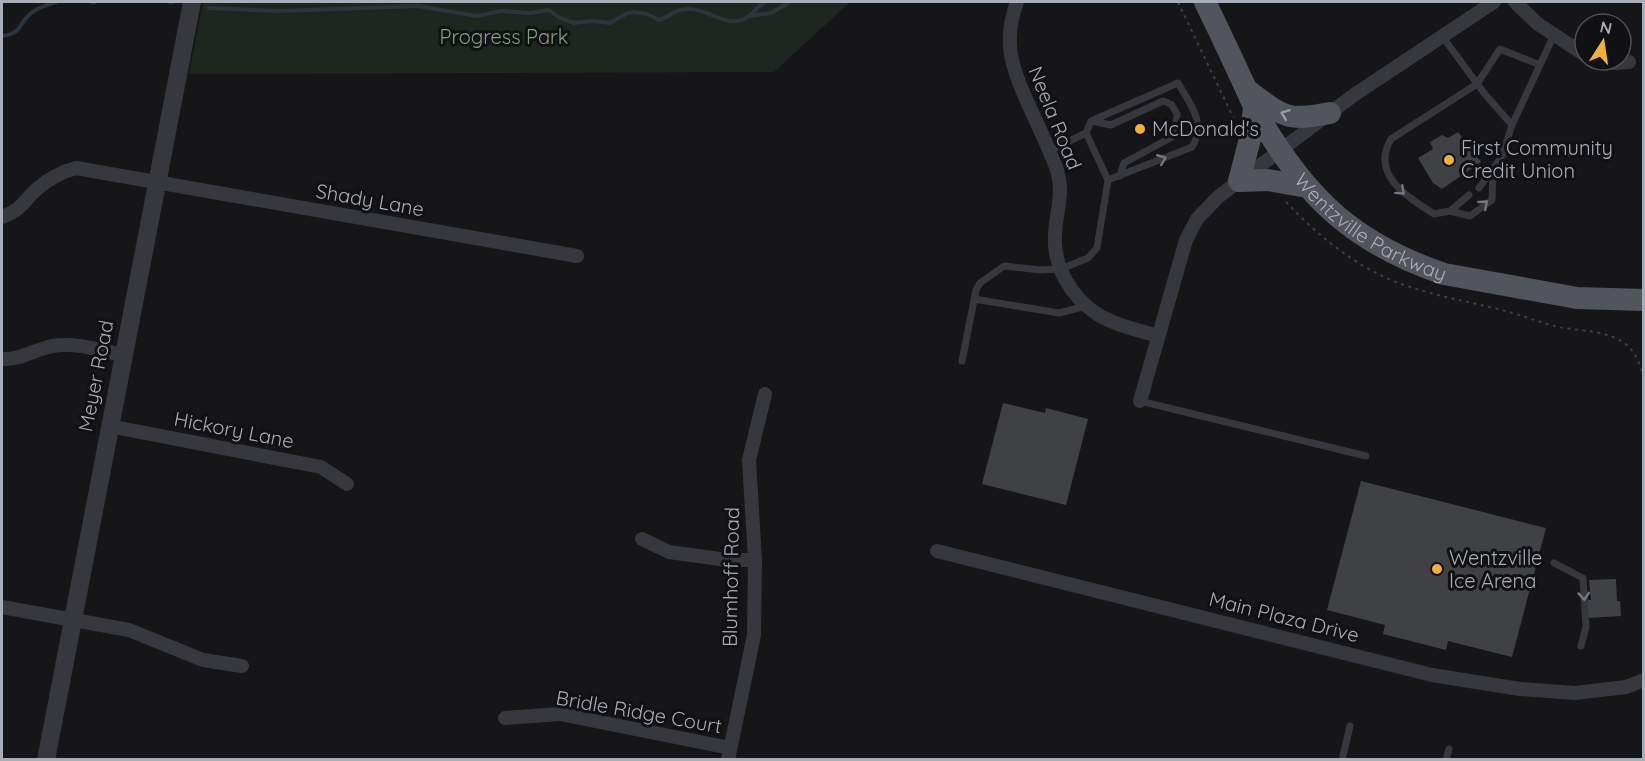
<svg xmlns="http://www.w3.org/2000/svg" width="1645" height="761" font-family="Quicksand,sans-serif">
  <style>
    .green { fill: #1e261f }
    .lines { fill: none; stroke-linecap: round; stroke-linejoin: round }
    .stream { stroke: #2c353c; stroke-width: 4 }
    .building { fill: #404145 }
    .path { stroke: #3d3f44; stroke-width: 2; stroke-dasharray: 3 4.5; stroke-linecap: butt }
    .service { stroke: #37383d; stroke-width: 7 }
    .minor { stroke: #37383d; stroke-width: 14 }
    .tertiary { stroke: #37383d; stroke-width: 18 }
    .primary { stroke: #53555c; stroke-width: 22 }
    .oneway { stroke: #979ba6 }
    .oneway2 { stroke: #757881 }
    .poi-dot { fill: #f2b134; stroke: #111113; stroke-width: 2 }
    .labels { text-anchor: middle; stroke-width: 6; stroke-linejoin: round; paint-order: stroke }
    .park-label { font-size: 20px; fill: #7fa381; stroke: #111113 }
    .street-label { font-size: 20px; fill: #a8adb8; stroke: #111113 }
    .poi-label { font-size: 20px; fill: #a8adb8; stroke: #111113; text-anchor: start }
  </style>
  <rect width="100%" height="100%" fill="#161618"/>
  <!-- green -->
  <path class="green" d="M203 2H850L774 72 189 74Z"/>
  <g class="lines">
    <!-- stream -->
    <path class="stream" d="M92 2H95
      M170 2H172
      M209 8 279 11 418 6 477 16 501 11 530 13 549 10 560 18 574 23 593 21 610 23 628 13 634 12 647 14 659 20C670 17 676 8 689 9 708 9 725 27 744 19 752 16 757 6 765 2
      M750 16 771 13 790 2
      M2 36C21 34 18 25 30 14 38 7 47 5 56 2"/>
  </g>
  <!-- building -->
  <path class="building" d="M1458 132 1481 162 1442 189 1433 183 1418 158 1433 149 1430 142 1442 135 1448 138Z
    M1003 403 1045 413 1046 408 1088 419 1066 505 982 484Z
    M1361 481 1546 528 1512 657 1448 641 1446 650 1383 634 1385 625 1327 610Z
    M1616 579 1617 601H1620L1621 616 1588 618V600H1591L1589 580Z"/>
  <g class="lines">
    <!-- path -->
    <path class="path" d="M1178 2 1234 119
      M1286 202C1317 235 1355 266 1396 282 1430 295 1466 301 1502 310 1521 315 1539 322 1558 327 1579 331 1606 330 1624 343 1636 351 1640 365 1644 378"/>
    <!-- service -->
    <path class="service" d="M1442 36 1484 93 1512 125
      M1092 121 1111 125 1163 101 1171 104 1177 114 1176 128 1172 137 1124 163 1120 176
      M1049 151 1086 133 1091 121 1178 83C1190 104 1207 123 1192 147L1108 180
      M1479 188 1502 156 1512 125 1554 35
      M1469 195 1450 211 1434 214C1408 197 1370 175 1391 139L1477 84 1500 49 1540 65
      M1450 211 1470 216 1492 200 1493 169
      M974 299 1059 313 1086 306
      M962 361 976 290 980 283 1004 266 1040 270 1061 269 1088 258 1097 248 1108 180 1086 133
      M1140 401 1366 456
      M1554 563 1583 578 1586 627 1581 646
      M1342 760 1350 726
      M1446 760 1449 749"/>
    <!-- minor -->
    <path class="minor" d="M1017 2C1002 43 1012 69 1030 108 1039 127 1048 147 1056 167 1065 194 1056 209 1055 235 1053 266 1071 297 1097 314 1115 325 1138 330 1158 336
      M1515 2 1538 24 1585 55
      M1603 60 1612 63 1629 62
      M2 217C22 210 23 201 38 188 50 178 61 172 76 168L577 256
      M2 359C20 360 34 350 52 346 75 342 100 350 123 355
      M1140 401 1186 240 1197 219 1218 197 1354 95 1494 2
      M109 426 321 467 347 484
      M642 539 669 552 727 560H755
      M937 551 1432 675 1520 689 1575 693 1626 687 1644 680
      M2 607 129 630 203 660 242 666
      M505 718 560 714 730 748
      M728 760 754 635 755 560 749 460 765 394"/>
    <!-- tertiary -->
    <path class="tertiary" d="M46 760 192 2"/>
    <!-- primary -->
    <g class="primary">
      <path id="s1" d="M1205 2C1218 28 1230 54 1242 80 1249 94 1254 109 1262 122 1309 201 1356 244 1444 274L1577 298 1644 300"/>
      <path d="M1247 90C1283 116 1285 122 1330 113"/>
      <path d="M1254 107 1251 135 1239 181 1268 180 1307 187"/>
    </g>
  </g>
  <!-- one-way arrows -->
  <defs><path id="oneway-chevron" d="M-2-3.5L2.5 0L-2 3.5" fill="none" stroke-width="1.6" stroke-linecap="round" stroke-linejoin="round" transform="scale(1.5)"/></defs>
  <use class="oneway" href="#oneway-chevron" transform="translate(1285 114) rotate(-159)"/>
  <g class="oneway2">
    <use href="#oneway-chevron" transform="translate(1162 159) rotate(-22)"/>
    <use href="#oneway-chevron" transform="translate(1401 191) rotate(42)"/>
    <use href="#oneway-chevron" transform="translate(1484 204) rotate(-41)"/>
    <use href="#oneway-chevron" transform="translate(1584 596) rotate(86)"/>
  </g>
  <!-- markers -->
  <g class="poi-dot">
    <circle cx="1140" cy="129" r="6"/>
    <circle cx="1449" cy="160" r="6"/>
    <circle cx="1437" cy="569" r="6"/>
  </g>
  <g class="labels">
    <!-- park labels -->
    <g class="park-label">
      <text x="504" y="44">Progress Park</text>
    </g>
    <!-- street labels -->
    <g class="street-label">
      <text transform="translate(1055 118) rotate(68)" y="7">Neela Road</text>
      <text transform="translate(370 200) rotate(10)" y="7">Shady Lane</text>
      <text dy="7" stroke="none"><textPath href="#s1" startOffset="288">Wentzville Parkway</textPath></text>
      <text transform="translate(96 376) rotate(-79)" y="7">Meyer Road</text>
      <text transform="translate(234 430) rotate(11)" y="7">Hickory Lane</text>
      <text transform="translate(731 577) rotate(-89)" y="7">Blumhoff Road</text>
      <text transform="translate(1284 617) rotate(14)" y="7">Main Plaza Drive</text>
      <text transform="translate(639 712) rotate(10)" y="7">Bridle Ridge Court</text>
    </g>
    <!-- poi labels -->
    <g class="poi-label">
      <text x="1152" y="136">McDonald's</text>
      <text x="1461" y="155">First Community<tspan x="1461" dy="23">Credit Union</tspan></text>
      <text x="1449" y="565">Wentzville<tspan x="1449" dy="23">Ice Arena</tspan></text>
    </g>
  </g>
  <!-- border -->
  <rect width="1645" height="761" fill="none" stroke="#a8adb8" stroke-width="6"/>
  <!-- north arrow -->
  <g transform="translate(1603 42) rotate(12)"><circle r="28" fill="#111113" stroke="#4d4f55" stroke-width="1.5"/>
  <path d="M0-4.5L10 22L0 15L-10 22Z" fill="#f2b134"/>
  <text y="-9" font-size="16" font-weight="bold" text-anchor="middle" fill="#a8adb8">N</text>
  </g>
</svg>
